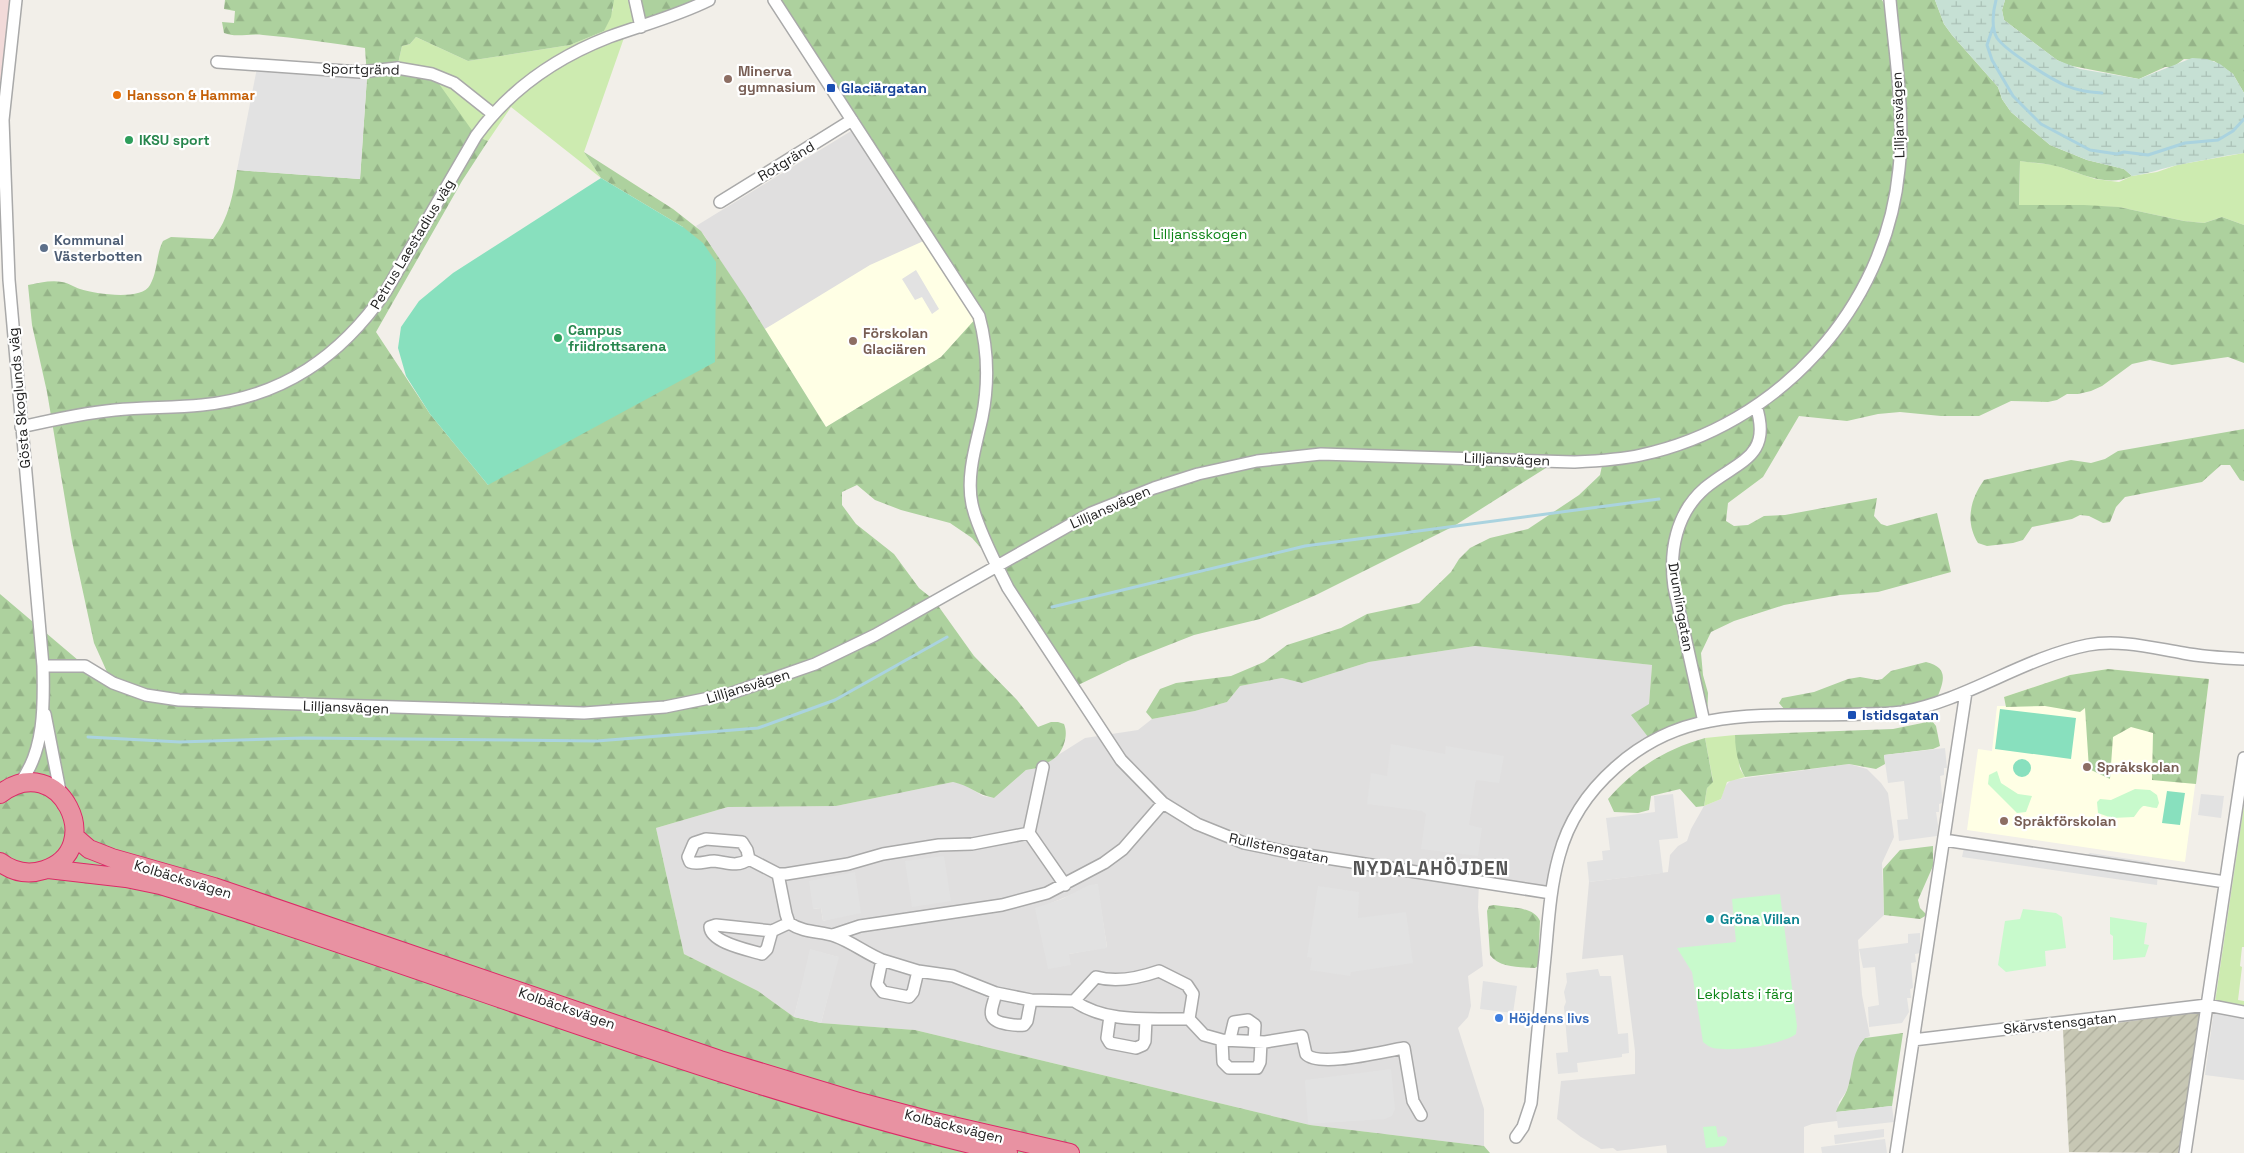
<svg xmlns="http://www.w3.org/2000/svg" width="2244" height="1153" font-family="'Space Grotesk',sans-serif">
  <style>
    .residential { fill: #e0dfdf; fill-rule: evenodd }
    .commercial { fill: #f2dad9 }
    .education { fill: #ffffe5 }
    .construction { fill: url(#construction-furrows) }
    .grass { fill: #cdebb0 }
    .forest { fill: url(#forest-firs) }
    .wetland { fill: url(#wetland-marsh) }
    .park { fill: #c8facc }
    .pitch { fill: #88e0be }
    .parking { fill: #e2e2e2 }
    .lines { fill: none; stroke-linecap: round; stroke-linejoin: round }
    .stream { stroke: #aad3df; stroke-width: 3 }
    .minor-casing { stroke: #a9a9a9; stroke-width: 14 }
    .highway-casing { stroke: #dc2a67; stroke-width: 20 }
    .minor { stroke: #fff; stroke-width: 11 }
    .highway { stroke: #e892a2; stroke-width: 18 }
    .education-dot { fill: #8d6e63; stroke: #fff; stroke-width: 2 }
    .transit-dot { fill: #1a4fb4; stroke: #fff; stroke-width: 2 }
    .food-dot { fill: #e8710a; stroke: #fff; stroke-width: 2 }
    .leisure-dot { fill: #2e9e5b; stroke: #fff; stroke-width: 2 }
    .service-dot { fill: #5c6f8a; stroke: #fff; stroke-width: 2 }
    .culture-dot { fill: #0f9aa8; stroke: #fff; stroke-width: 2 }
    .shop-dot { fill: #3f7fe0; stroke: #fff; stroke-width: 2 }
    .labels { text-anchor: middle; stroke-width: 4.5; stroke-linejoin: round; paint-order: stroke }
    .street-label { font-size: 14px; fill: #222; stroke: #fff }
    .education-label { font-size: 14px; font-weight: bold; fill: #785e54; stroke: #fff; text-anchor: start }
    .transit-label { font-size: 14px; font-weight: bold; fill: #164399; stroke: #fff; text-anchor: start }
    .food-label { font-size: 14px; font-weight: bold; fill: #c56008; stroke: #fff; text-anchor: start }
    .leisure-label { font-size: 14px; font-weight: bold; fill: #27864d; stroke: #fff; text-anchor: start }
    .park-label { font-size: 14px; fill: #0c8416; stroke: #fff }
    .service-label { font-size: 14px; font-weight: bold; fill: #4e5e75; stroke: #fff; text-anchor: start }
    .culture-label { font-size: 14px; font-weight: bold; fill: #0d838f; stroke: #fff; text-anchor: start }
    .shop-label { font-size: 14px; font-weight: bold; fill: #366cbe; stroke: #fff; text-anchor: start }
    .district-label { font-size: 19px; font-weight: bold; letter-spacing: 1px; fill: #555; stroke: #fff }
  </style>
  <defs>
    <pattern id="construction-furrows" width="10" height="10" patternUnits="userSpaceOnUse" patternTransform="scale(1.25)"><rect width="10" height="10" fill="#c7c7b4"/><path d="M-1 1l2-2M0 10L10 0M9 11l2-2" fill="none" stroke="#abab9a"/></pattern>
    <pattern id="forest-firs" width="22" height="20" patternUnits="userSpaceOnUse" patternTransform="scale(1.25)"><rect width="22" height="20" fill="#add19e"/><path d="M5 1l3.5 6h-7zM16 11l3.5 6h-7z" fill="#95b388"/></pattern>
    <pattern id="wetland-marsh" width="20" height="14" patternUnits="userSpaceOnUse" patternTransform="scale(1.25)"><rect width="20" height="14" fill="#c6e0d4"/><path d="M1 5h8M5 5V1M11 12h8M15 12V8" fill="none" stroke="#aac0b6"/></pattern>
  </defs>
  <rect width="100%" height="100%" fill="#f2efe9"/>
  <!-- residential -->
  <path class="residential" d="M856 128 928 239 765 329 704 235 696 226Z
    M1475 646 1652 665 1649 704 1652 742 1629 756 1583 805 1551 893 1479 882 1478 907 1483 966 1468 976 1471 1006 1468 1017 1458 1028 1484 1109V1146L1310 1125 915 1030 821 1023 838 957 811 950 794 1017 758 991 684 954 656 828 728 807 836 806 953 782 963 784 983 796 994 798 1026 770 1043 767 1047 762 1085 738 1138 730 1152 719 1195 711 1227 702 1240 686 1282 678 1302 683 1369 662ZM855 872 836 917 823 921 821 908 813 909ZM1097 884 1107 947 1069 954 1044 906Z
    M1849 764 1867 769 1881 783 1888 793 1894 837 1882 863 1884 915 1858 940 1862 995 1870 1036 1865 1038 1846 1092 1839 1102 1837 1121 1812 1124 1804 1127V1153H1667L1666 1145 1617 1151 1613 1148 1601 1149 1581 1137 1557 1119 1561 1081 1635 1074V1051L1623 955 1582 959 1589 882 1668 872 1670 855 1678 846 1687 841 1691 829 1704 806 1721 799 1725 786 1731 780Z"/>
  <!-- commercial -->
  <path class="commercial" d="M0 0H12L0 114Z"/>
  <!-- education -->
  <path class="education" d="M928 239 979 316 941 357 826 427 765 329 870 265Z
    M2108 669 2209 679 2185 862 1967 830 1978 749 1992 751 1997 706H2006L2004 697 2070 675Z"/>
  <!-- construction -->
  <path class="construction" d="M2201 1012 2178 1153 2069 1152 2063 1030Z"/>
  <!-- grass -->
  <path class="grass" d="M613 0H634L641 27 626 32 584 152 601 178 511 107 488 141 476 136 397 68 402 46 410 44 416 37 468 61 570 45 604 31 613 9Z
    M2244 153V225L2222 217 2204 223 2184 221 2119 207 2019 205 2020 161 2054 165 2095 179 2119 182 2132 176 2157 172 2177 165Z
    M1735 735 1740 769 1745 777 1727 782 1721 799 1704 806 1707 788 1713 781 1705 738Z
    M2244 805V947H2242L2240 966 2242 967 2238 1000 2244 1001V1006L2215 1002Z"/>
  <!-- forest -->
  <path class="forest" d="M225 0H614L611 17 604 31 570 45 468 61 416 37 410 44 402 46 397 68 432 74 476 136 488 141 462 181 376 332 430 414 488 485 683 227 601 178 584 152 673 209 701 231 745 297 826 427 941 357 978 316 774 0H1882L1891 16 1890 0H1935L1944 24 1952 35 1998 87 2002 99 2011 112 2050 145 2087 160 2124 169 2132 176C2106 188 2082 173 2056 166 2044 163 2031 163 2020 161L2019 205H2084L2119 207 2184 221 2204 223 2222 217 2244 225V363L2228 357 2172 365 2150 360 2132 364 2102 386 2091 391 2078 394H2067L2057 400 2048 402 2011 401 1979 416H1941L1900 412 1878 414 1847 421 1799 416 1763 477 1728 503 1726 521 1734 526 1748 525 1764 516 1785 515 1877 498 1874 516 1881 524 1887 526 1937 513 1951 572 1878 592 1840 595 1784 605 1734 621 1711 632 1701 653 1703 675 1708 693 1707 721 1652 742 1631 715 1649 704 1652 665 1475 646 1369 662 1302 683 1282 678 1240 686 1227 702 1195 711 1152 719 1146 712 1160 689 1176 683 1231 676 1264 662 1287 645 1341 628 1367 614 1419 603 1451 572 1459 559 1470 548 1490 538 1528 529 1579 495 1600 475 1603 461H1557L1454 526 1316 595 1260 619 1194 635 1128 661 1074 687 996 565 972 538 950 523 901 510 875 500 857 485 842 492V505L856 524 894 554 919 588 934 600 974 656 1017 700 1038 727 1051 722H1058L1064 724C1068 733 1065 746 1058 755 1054 760 1047 762 1043 767L1026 770 994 798C978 795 968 785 953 782L836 806 728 807 656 828 684 954 758 991 794 1017 821 1023 915 1030 1310 1125 1484 1146 1490 1153H0V594L85 666 112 683 94 643 72 541 47 392 32 325 28 285C40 283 50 280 62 282 69 283 74 287 80 289 95 294 142 301 150 285 158 271 156 254 163 241L171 237 213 239C229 218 233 195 237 170L360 179 367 77 365 48C331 43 297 38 263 35 250 33 236 38 224 33L222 22 234 23 235 11 224 9Z
    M634 0H709L641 27Z
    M2005 0H2244V93L2233 74 2214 61 2184 59 2173 67H2165L2139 79 2067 65 2057 60 2004 20 2002 10Z
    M2244 429V481L2240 480 2230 465H2221L2202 482 2125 497 2116 507 2110 522 2103 523 2089 516 2080 515 2072 519 2032 527 2023 540 2013 543 1987 546 1978 543C1965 522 1970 500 1984 480L2071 460 2091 463 2105 459 2118 451Z
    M1926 662C1952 668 1942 685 1935 703L1920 708 1790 716 1779 703 1782 698 1814 692 1848 679 1860 677 1877 680 1882 679 1891 671Z
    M2108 669 2209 679 2196 784 2152 780 2153 733 2131 727 2113 737 2110 779 2089 769 2085 708 2080 712 2045 706 2006 707 2004 697 2070 675Z
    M1932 721 1936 726 1940 746 1933 749 1884 755 1885 764 1876 769 1849 764 1745 777C1738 765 1735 749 1735 735L1893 729Z
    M1705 738 1713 782 1707 788 1704 806 1696 807 1680 789 1651 796 1649 810 1638 813 1614 812 1608 799C1635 768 1666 749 1705 738Z
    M1933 846V866L1918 900 1920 908 1927 915 1920 919 1884 915 1883 869 1900 850Z
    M1494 905C1509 908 1534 906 1540 921L1538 966 1535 968C1521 967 1499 968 1490 955L1487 911 1489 906Z
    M1903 1033 1892 1106 1836 1112C1839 1103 1844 1098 1847 1090 1854 1071 1850 1055 1865 1038Z"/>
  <!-- wetland -->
  <path class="wetland" d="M1935 0H2005L2002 10 2004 20 2057 60 2080 69 2139 79 2192 58 2207 59 2220 64 2233 74 2244 93V153C2222 156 2200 161 2178 165 2163 168 2148 174 2132 176L2124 169 2087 160 2050 145 2011 112 2002 99 1998 87 1952 35 1944 24Z"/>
  <!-- park -->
  <path class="park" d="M1997 771 2001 783 2018 794 2032 796 2026 812 2017 813 1988 784 1989 775Z
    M2135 789 2150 790 2157 795 2159 803 2157 808C2140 807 2146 801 2134 817L2112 818 2098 813 2097 802 2100 799 2111 800Z
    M1780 894 1797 1026 1796 1034C1781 1045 1732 1052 1713 1048 1709 1047 1707 1045 1703 1042L1692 972 1677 948 1736 942 1732 899Z
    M2023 909 2056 913 2062 917 2066 948 2045 951 2046 966 2006 972 1998 965 2005 921 2020 919Z
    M2110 917 2147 923 2144 944 2149 945 2145 957 2113 960V936L2110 934Z
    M1716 1126 1718 1137 1724 1136 1727 1138V1142L1724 1146 1706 1148 1703 1127Z"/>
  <!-- pitch -->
  <path class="pitch" d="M601 178 683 227 703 243 716 262 715 362 488 485 430 414 406 376 398 348 401 327 419 301 453 273Z
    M2000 709 2076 718 2071 759 1995 749Z
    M2013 768a9 9 0 1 1 18 0a9 9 0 1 1-18 0Z
    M2167 791 2185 793 2180 825 2162 823Z"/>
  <!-- parking -->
  <path class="parking" d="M257 68 367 77 360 179 237 170Z
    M916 270 939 309 932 314 922 297 915 300 902 279Z
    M1391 744 1445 754 1446 746 1504 756 1499 783 1476 780 1469 825 1482 828 1478 856 1421 849 1426 814 1422 811 1367 804 1371 773 1387 776Z
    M1945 748 1947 768H1944V775L1940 776 1943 803 1939 804V812H1936L1938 825 1937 836 1899 841 1897 820 1908 819 1904 781 1888 783 1884 755Z
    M1673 794 1678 838 1659 840 1663 873 1589 882 1587 862 1603 860 1602 851 1610 850 1606 818 1655 812 1654 796Z
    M2201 794 2224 796 2221 818 2198 815Z
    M1972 837 2007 842 2006 849 2081 861 2090 853 2149 862 2158 872 2157 885 1962 857 1965 843Z
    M944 856 951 901 912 907 905 861Z
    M855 872 861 913 823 921 821 908 813 909 809 881Z
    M1098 884 1107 948 1069 954 1071 965 1048 969 1035 908 1062 899 1089 885Z
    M1318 886 1359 892 1358 918 1406 912 1413 963 1351 972 1350 976 1310 970 1312 958 1307 957Z
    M1920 933V953L1915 954 1916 962 1911 963 1913 988 1910 989 1911 998H1907L1909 1012 1902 1023 1869 1027 1868 1007 1879 1005 1875 967 1863 968 1859 949 1908 943V934Z
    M810 949 839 957 821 1023 794 1017Z
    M1598 969 1600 976H1611L1618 1034 1628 1033 1629 1053 1622 1054V1057L1577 1063 1578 1072 1558 1074 1556 1053 1568 1052 1564 1007 1566 1002 1564 992 1567 982 1566 973Z
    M1483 981 1517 986 1513 1013 1480 1009Z
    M2215 1002 2244 1006V1080L2205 1075Z
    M1391 1069 1395 1109 1392 1116 1385 1119 1308 1124 1305 1080Z
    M1892 1106 1894 1122 1838 1128 1836 1112Z
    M1884 1129V1137L1835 1144 1834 1135Z
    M1885 1139 1887 1153H1822L1821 1147Z"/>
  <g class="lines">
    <!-- stream -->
    <path class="stream" d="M1996 0C1993 11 1991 28 1997 38 2006 51 2052 80 2067 86 2078 91 2090 92 2102 93
      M1993 27 1987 45 1992 60 2013 96 2041 124 2090 150 2117 154 2124 152 2148 155 2185 143 2218 140 2233 131 2244 119
      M1052 607 1305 546 1659 499
      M88 737 180 742 303 738 597 741 758 728 835 700 947 637"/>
    <defs>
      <path id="minor" d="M16 0 3 120 9 280 43 666C44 704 45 752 19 784
        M635 0 641 27
        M774 0 979 316C988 349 989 383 982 418 976 445 966 476 972 504 977 528 997 566 1008 588L1121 760 1163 803 1197 824 1244 843 1288 852 1551 893
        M217 62 360 72 397 68 432 74 454 83 493 114
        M720 202 852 120
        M21 427C52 420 83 413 115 410 144 407 173 408 202 405 283 397 341 356 386 291L476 136C510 89 555 58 609 37 642 25 677 16 709 0
        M43 666H85L113 683 146 695 179 700 584 713 665 707 729 694 815 664 875 635 1091 513 1154 488 1198 474 1257 461 1321 454 1574 462C1596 461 1619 460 1641 455 1777 426 1886 309 1899 169 1905 114 1895 56 1890 0
        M45 714 61 796
        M1704 722 1674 587C1669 551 1676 513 1705 488 1737 461 1773 458 1756 406
        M1029 833 1065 885
        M1944 840 2225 882
        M749 859 747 850 742 842 706 839 694 843 688 857 690 862C698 865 706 861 714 861 726 862 737 868 749 859L778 874H786L848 864 883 854 939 845 972 844 1029 833 1043 767
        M778 874 786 914 789 923C804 933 820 931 835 936 852 942 865 953 882 960L877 984 883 992 909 997 913 992 918 971 953 976 996 993C992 1010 984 1020 1007 1024 1013 1025 1018 1026 1024 1025L1027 1021 1031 1000 1074 1001 1096 977C1117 983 1139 978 1159 971L1187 985 1193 994 1189 1019C1150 1018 1108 1024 1074 1001
        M772 931 767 949 762 954C749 950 711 943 710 927L716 925 772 931 789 923
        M833 935 860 926 1002 905 1047 893 1104 863 1123 849 1163 803
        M882 960 918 971
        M996 993 1031 1000
        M1110 1016 1107 1038 1110 1043 1136 1048 1143 1045 1145 1041 1146 1019
        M1189 1019 1204 1035 1222 1040 1265 1042 1302 1036 1306 1054C1319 1068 1384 1051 1404 1048L1413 1101 1421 1115
        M1230 1039 1234 1022 1248 1020 1255 1025 1254 1041
        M1222 1040 1223 1062 1229 1068H1257L1260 1062 1261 1042
        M1913 1040 2207 1005 2244 1012
        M1516 1137 1523 1127 1531 1103C1535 1057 1540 1012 1544 967 1548 930 1549 892 1559 856 1577 788 1641 733 1710 721 1759 712 1812 716 1862 714 1875 714 1889 714 1902 712 1967 700 2023 658 2088 645 2119 639 2153 648 2183 653 2204 657 2224 658 2244 659
        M1896 1153 1966 692
        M2185 1153 2244 758"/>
      <path id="highway" d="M0 794C60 748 108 850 44 870 28 875 13 872 0 862
        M74 836 89 849 112 858 214 887 720 1060 859 1102 931 1121 1070 1153
        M48 869 126 878 160 885C444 972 719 1086 1008 1153"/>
    </defs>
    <!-- minor casing -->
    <use href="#minor" class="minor-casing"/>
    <!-- highway casing -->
    <use href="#highway" class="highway-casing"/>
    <!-- minor -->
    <use href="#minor" class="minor"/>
    <!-- highway -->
    <use href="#highway" class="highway"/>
  </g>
  <!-- markers -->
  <g class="education-dot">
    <circle cx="728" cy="79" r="5"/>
    <circle cx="853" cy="341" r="5"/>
    <circle cx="2087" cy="767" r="5"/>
    <circle cx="2004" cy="821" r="5"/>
  </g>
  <g class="transit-dot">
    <rect x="826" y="83" width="10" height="10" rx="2.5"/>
    <rect x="1847" y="710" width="10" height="10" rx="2.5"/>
  </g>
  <circle class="food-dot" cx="117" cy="95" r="5"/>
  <g class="leisure-dot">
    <circle cx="129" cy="140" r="5"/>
    <circle cx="558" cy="338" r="5"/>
  </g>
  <circle class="service-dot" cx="44" cy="248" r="5"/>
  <circle class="culture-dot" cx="1710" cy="919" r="5"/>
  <circle class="shop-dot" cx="1499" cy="1018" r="5"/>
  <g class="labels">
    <!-- street labels -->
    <g class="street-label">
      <text transform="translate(361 69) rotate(1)" y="5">Sportgränd</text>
      <text transform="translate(1898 115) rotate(-92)" y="5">Lilljansvägen</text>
      <text transform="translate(786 161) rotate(-31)" y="5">Rotgränd</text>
      <text transform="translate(412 244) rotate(-59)" y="5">Petrus Laestadius väg</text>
      <text transform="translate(19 398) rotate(-95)" y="5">Gösta Skoglunds väg</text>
      <text transform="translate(1507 459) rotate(2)" y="5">Lilljansvägen</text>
      <text transform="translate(1110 507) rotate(-24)" y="5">Lilljansvägen</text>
      <text transform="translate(1681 607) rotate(80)" y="5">Drumlingatan</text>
      <text transform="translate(748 686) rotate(-17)" y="5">Lilljansvägen</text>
      <text transform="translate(346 707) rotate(2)" y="5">Lilljansvägen</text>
      <text transform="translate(1279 848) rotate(12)" y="5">Rullstensgatan</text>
      <text transform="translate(183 879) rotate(17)" y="5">Kolbäcksvägen</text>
      <text transform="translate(567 1008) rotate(19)" y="5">Kolbäcksvägen</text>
      <text transform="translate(2060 1023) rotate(-6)" y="5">Skärvstensgatan</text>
      <text transform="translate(954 1126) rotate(14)" y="5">Kolbäcksvägen</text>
    </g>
    <!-- education labels -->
    <g class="education-label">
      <text x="738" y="76">Minerva<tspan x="738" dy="16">gymnasium</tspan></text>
      <text x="863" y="338">Förskolan<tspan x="863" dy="16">Glaciären</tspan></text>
      <text x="2097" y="772">Språkskolan</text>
      <text x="2014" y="826">Språkförskolan</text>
    </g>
    <!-- transit labels -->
    <g class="transit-label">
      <text x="841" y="93">Glaciärgatan</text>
      <text x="1862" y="720">Istidsgatan</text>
    </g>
    <!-- food labels -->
    <g class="food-label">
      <text x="127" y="100">Hansson &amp; Hammar</text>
    </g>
    <!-- leisure labels -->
    <g class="leisure-label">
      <text x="139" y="145">IKSU sport</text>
      <text x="568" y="335">Campus<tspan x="568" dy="16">friidrottsarena</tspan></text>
    </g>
    <!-- park labels -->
    <g class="park-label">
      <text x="1200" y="239">Lilljansskogen</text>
      <text x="1745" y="999">Lekplats i färg</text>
    </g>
    <!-- service labels -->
    <g class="service-label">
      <text x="54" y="245">Kommunal<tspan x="54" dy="16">Västerbotten</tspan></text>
    </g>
    <!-- culture labels -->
    <g class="culture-label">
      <text x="1720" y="924">Gröna Villan</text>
    </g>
    <!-- shop labels -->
    <g class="shop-label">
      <text x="1509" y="1023">Höjdens livs</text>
    </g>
    <!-- district labels -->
    <g class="district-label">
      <text x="1431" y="875">NYDALAHÖJDEN</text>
    </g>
  </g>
</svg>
